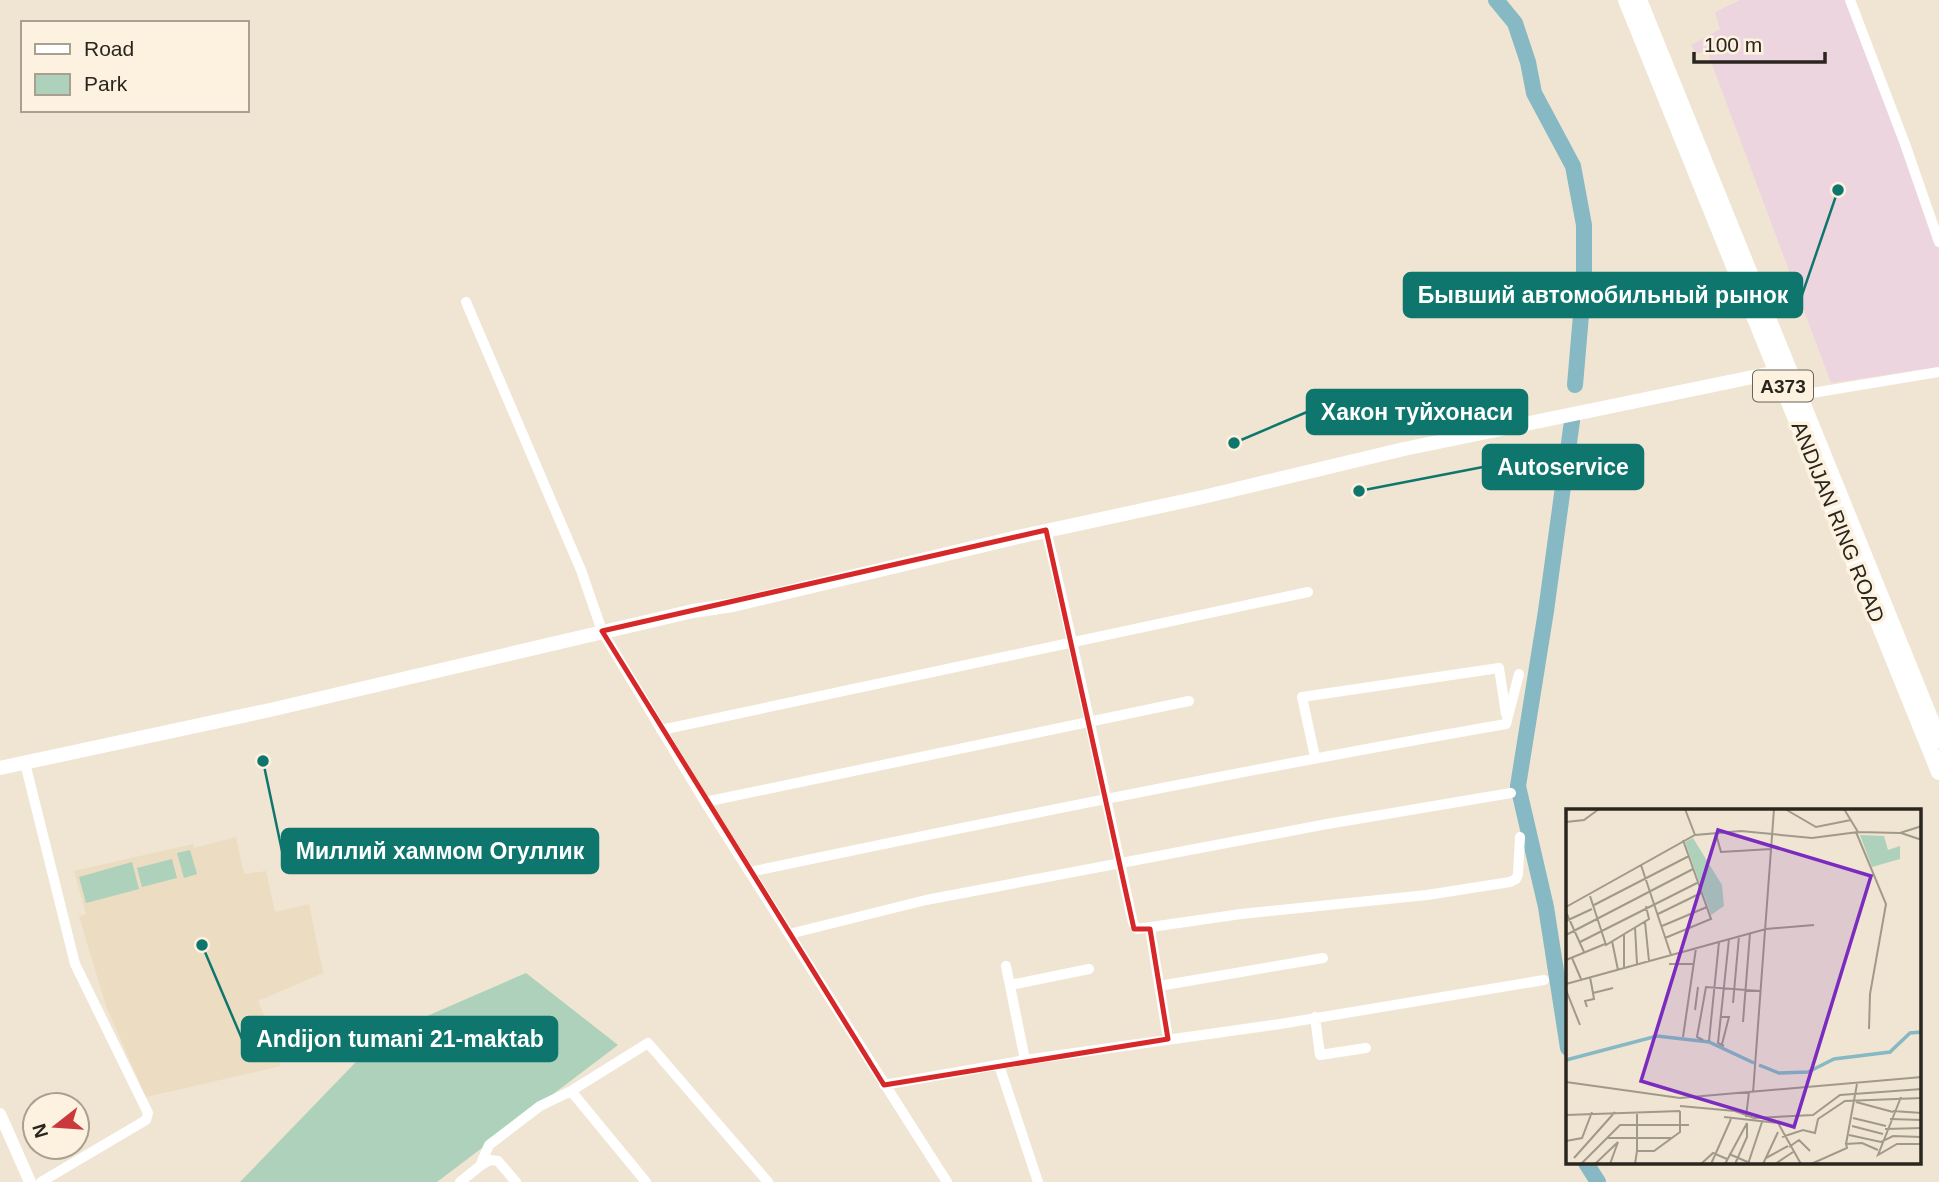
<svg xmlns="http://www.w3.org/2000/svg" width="1939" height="1182" font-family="Arial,sans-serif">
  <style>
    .commercial { fill: #edd5df }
    .built { fill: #ebdcc2 }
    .green { fill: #add1ba }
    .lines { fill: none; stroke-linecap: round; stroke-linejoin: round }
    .river { stroke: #86b9c3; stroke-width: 16 }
    .minor { stroke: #fff; stroke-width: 10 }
    .tertiary { stroke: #fff; stroke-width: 12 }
    .secondary { stroke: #fff; stroke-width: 14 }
    .trunk { stroke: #fff; stroke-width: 16 }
    .marked { fill: none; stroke: #d62828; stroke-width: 5; stroke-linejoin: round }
    .labels { text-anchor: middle; stroke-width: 7; stroke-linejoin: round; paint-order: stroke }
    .shield { fill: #fdf2df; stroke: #696359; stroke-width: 2 }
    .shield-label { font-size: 19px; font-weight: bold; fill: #2a261f }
    .street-label { font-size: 21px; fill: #2a261f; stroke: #fdf2df }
    .inset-river { fill: none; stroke: #86b9c3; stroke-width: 3.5 }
    .inset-road { fill: none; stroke: #a1998a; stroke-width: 2 }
    .view { fill: #7b2cbf; fill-opacity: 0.15; stroke: #7b2cbf; stroke-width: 3.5 }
    .inset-edge { fill: none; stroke: #2a261f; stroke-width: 3.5 }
    .leader { fill: none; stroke: #0f766e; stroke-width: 2.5 }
    .callout-dot { fill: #0f766e; stroke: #fdf2df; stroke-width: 2.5 }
    .callout { fill: #0f766e; stroke: #0f766e; stroke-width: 2.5 }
    .callout-label { font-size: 23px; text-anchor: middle; font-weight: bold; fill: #fff }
  </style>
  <rect width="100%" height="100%" fill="#f0e5d2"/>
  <!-- commercial -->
  <path class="commercial" d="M1740 0H1846L1939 249V367L1831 383 1707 51 1695 54 1691 45 1720 29 1715 12Z"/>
  <!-- built -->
  <path class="built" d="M236 837 244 874 266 871 275 912 309 904 323 973 258 1001 273 1037 268 1039 281 1066 146 1097 106 1006 79 916 86 914 74 871 193 844 194 848Z"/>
  <!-- green -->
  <path class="green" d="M190 850 197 874 184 878 177 853Z
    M172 859 177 878 142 887 137 868Z
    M132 862 139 889 86 903 79 877Z
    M526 973 618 1045 437 1182H240L381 1036Z"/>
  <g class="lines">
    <!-- river -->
    <path class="river" d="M1496 0 1515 23 1528 62 1534 93 1573 166 1584 225V280L1575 385
      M1568 1048 1546 907 1518 786 1546 611 1572 421
      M1586 1163 1598 1182"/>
    <!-- minor -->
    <path class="minor" d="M1850 0 1905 144 1939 242
      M466 302 581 570 602 631 705 802 947 1182
      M1794 396 1939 372
      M1046 530C1078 661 1104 792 1133 923L1137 929 1241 914 1427 895 1510 882 1516 879 1518 874 1520 837
      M661 730 1308 592
      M1315 757 1302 697 1499 668 1506 714
      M25 763 75 964 148 1113 146 1120 41 1182
      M705 802 1189 701
      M750 872C1002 819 1253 768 1506 724L1519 674
      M1150 929 1168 1039
      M789 934 926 900 1327 824 1511 793
      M1006 966 1025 1060
      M1010 985 1089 969
      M1159 986 1323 958
      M1315 1017 1320 1055 1366 1048
      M999 1065 1038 1182
      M884 1085 1025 1060 1280 1024 1544 980
      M571 1091 646 1182
      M480 1166 490 1160 498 1161 516 1182
      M460 1182 480 1166 489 1145 540 1106 571 1091 648 1043 768 1182"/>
    <!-- tertiary -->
    <path class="tertiary" d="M0 1114 30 1182"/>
    <!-- secondary -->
    <path class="secondary" d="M0 768 270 710 693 611 733 605 1018 537 1203 497 1404 449 1777 372 1784 369"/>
    <!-- trunk -->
    <path class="trunk" d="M1626 0 1939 772
      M1639 0 1939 740"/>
  </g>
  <!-- marked area -->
  <path class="marked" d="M1046 530 1134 929H1150L1168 1039 884 1085 602 631Z"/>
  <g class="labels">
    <!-- shield labels -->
    <rect class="shield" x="1753" y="370.5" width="60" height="31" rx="5"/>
    <g class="shield-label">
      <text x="1783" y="393">A373</text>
    </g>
    <!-- street labels -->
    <g class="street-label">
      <text transform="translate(1838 522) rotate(68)" y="7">ANDIJAN RING ROAD</text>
    </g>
  </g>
  <!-- overview -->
  <g transform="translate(1566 809)">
    <rect width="355" height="355" fill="#f0e5d2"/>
    <path d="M294 26 318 27 322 41 334 37V50L306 58ZM127 29 156 76 158 97 145 106 119 33Z" fill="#add1ba"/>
    <path class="inset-river" d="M0 251 91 227 143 233 188 254M193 256 213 264 242 263 268 250 324 243 344 224 356 223"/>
    <path class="inset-road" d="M119 0 129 26M219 0 250 18 285 11M278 0 292 23M0 13 18 11 33 0M290 23 320 95 304 185 303 220M335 24 356 31M150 25 155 43 205 40M75 56 105 146M24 87 40 136 83 110 80 97M28 96 123 47M0 98 129 26 175 22 246 29 292 23 334 24 356 17M0 103 18 143M92 105 135 84M0 112 26 100M79 113 83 152M96 117 141 98M69 118 71 155M0 126 127 60M99 129 145 110 117 31M46 132 52 161M14 133 131 74M6 149 15 170M0 151 39 135M103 155H128M58 158V125M24 168 27 184 47 179M0 175 200 120 248 116M0 181 14 216M167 194 173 127M21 198 19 192 28 190 27 184M129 201 132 178M155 208H163L156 235M177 213 184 124M117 228 130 139M137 231 131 228 140 178 194 182M143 232 153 133M158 237 152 234 163 130M0 273 114 289 356 268M187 284 208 0M335 288 312 346 331 335H356M290 293 327 303M114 297 169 302 188 309 247 306 274 286 356 280M327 302 356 304M0 306 114 302M158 308 212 314 235 355M180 308 183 283M287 309 320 317M324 310 356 311M286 317 317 325M319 320 356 319M283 326 315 333 327 327 356 328M216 328 237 321 249 324 252 310 279 292 356 289M42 329H105M0 332 16 329 26 303M280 335 291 275M223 338 233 331 244 342M71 342V303M163 345 184 354M8 349 49 303M200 349 222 337M15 355 54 316H123M29 355 52 333M44 355 52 333M69 355 71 342H88L114 323V302M135 355 147 344 161 350M145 355 165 310M159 355 181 314M169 355 181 328V314M182 355 196 313M197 355 212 323M209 355 227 343M245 355 281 339 280 335 296 334 312 341"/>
    <path class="view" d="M152 21 305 67 228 318 75 272Z"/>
    <rect width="355" height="355" class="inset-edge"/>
  </g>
  <!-- callouts -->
  <path class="leader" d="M1838 190L1802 295M1234 443L1307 412M1359 491L1483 467M263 761L282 851M202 945L242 1039"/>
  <g class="callout-dot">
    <circle cx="1838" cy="190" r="7"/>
    <circle cx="1234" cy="443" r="7"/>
    <circle cx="1359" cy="491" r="7"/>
    <circle cx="263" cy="761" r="7"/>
    <circle cx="202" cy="945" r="7"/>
  </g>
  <g class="callout">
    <rect x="1404" y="273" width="398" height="44" rx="7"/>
    <rect x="1307" y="390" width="220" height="44" rx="7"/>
    <rect x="1483" y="445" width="160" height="44" rx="7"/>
    <rect x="282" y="829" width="316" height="44" rx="7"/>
    <rect x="242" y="1017" width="315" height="44" rx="7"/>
  </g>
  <g class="callout-label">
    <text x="1603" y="303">Бывший автомобильный рынок</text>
    <text x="1417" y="420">Хакон туйхонаси</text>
    <text x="1563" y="475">Autoservice</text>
    <text x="440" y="859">Миллий хаммом Огуллик</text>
    <text x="400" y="1047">Andijon tumani 21-maktab</text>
  </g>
  <!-- legend -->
  <rect x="21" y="21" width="228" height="91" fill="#fdf2df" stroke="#a9a092" stroke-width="2"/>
  <rect x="35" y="44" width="35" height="10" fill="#ffffff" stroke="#a9a092" stroke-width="2"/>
  <text x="84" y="56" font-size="21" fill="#2a261f">Road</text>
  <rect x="35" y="74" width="35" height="21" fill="#add1ba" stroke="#a9a092" stroke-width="2"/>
  <text x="84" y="91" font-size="21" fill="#2a261f">Park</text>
  <!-- north arrow -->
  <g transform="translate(56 1126) rotate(253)"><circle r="33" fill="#fdf2df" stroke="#a9a092" stroke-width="2"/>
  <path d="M0-5L12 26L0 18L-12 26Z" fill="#ca3a3d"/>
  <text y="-10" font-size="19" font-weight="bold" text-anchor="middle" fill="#2a261f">N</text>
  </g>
  <!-- scale -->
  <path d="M1694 52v10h131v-10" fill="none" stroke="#2a261f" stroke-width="3.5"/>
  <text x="1704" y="52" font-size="21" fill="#2a261f" stroke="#fdf2df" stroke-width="5" paint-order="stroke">100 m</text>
</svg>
